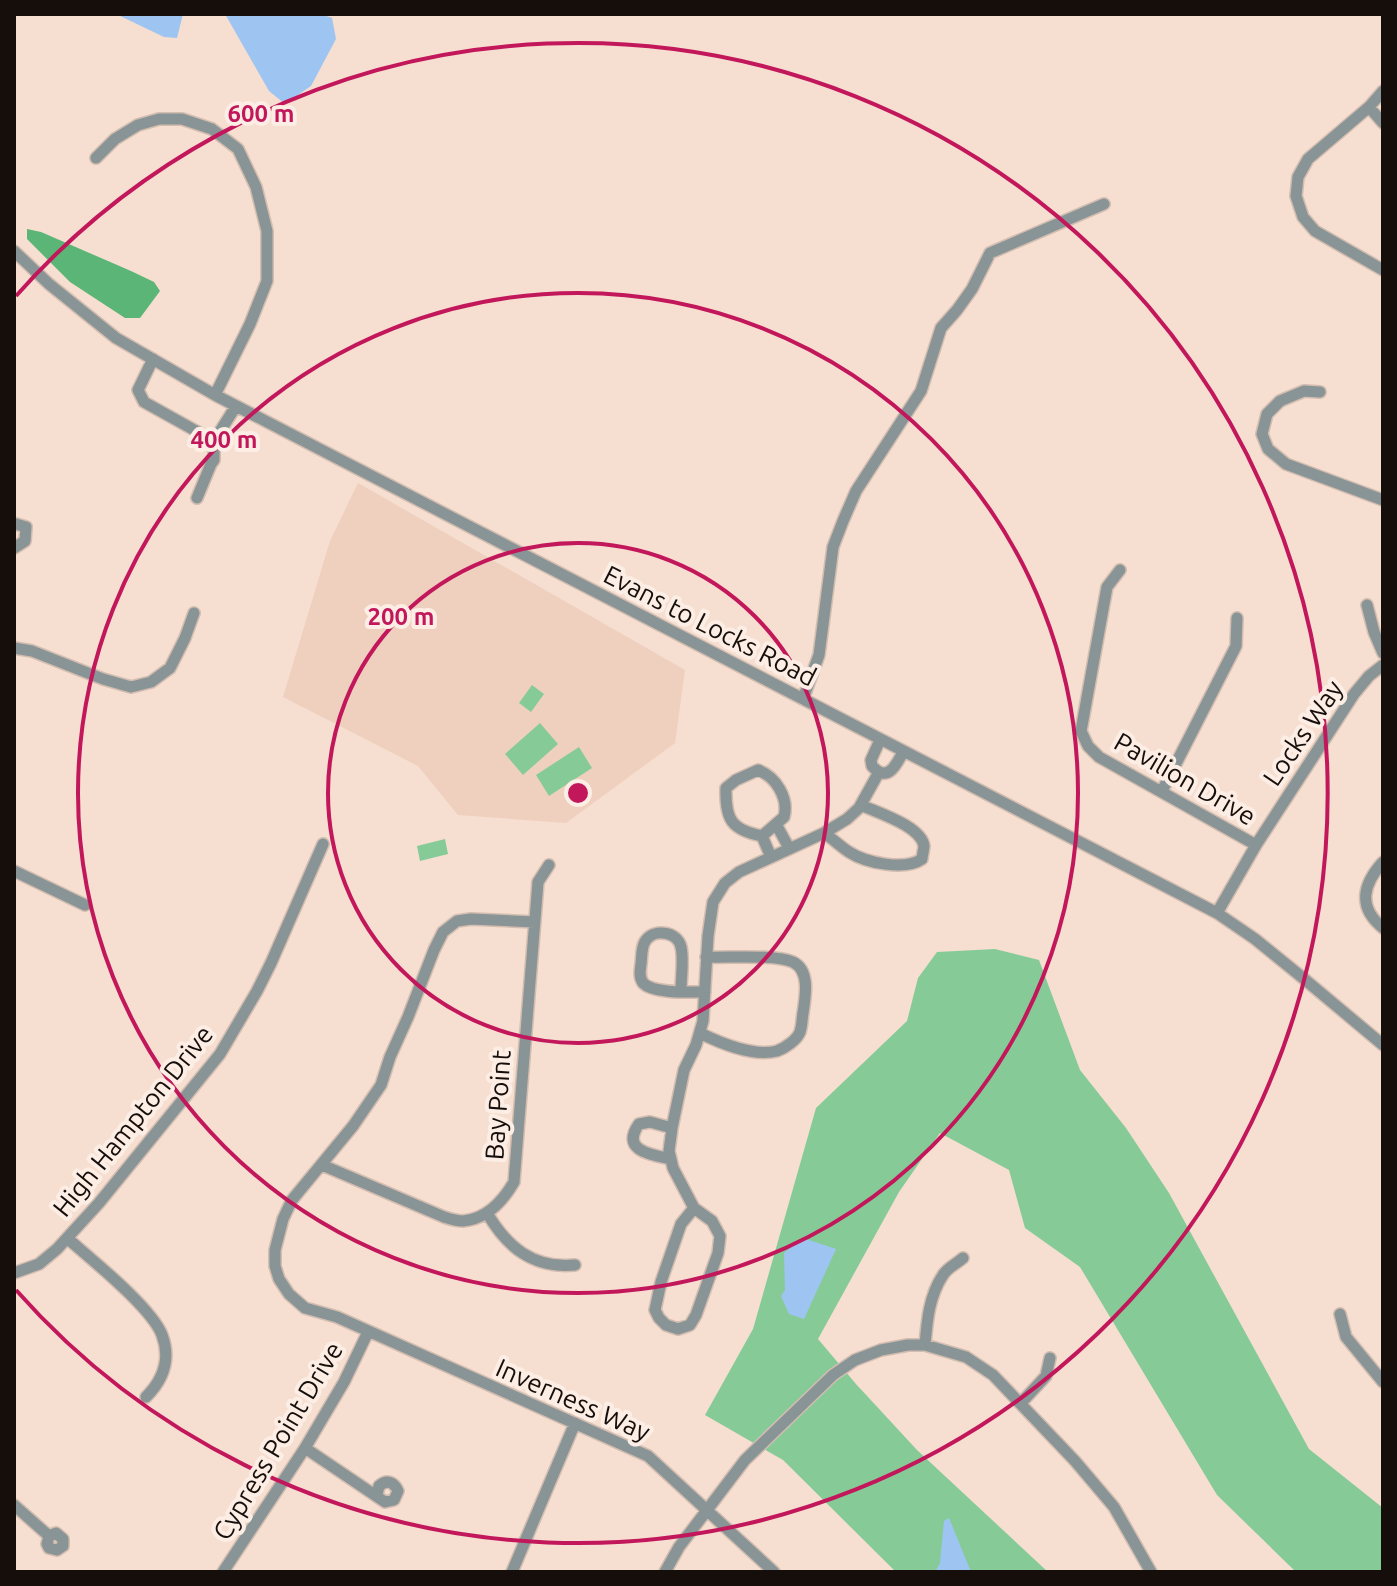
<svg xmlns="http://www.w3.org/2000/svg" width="1397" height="1586" font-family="Ubuntu,sans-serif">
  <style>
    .built { fill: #efd0be }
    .green { fill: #86cb97 }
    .forest { fill: #5bb576 }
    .water { fill: #9ec5f2 }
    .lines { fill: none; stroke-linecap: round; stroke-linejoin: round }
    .minor-casing { stroke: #d2bdb0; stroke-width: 14 }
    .minor { stroke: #889496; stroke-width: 11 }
    .ring { fill: none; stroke: #c2185b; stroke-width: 4 }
    .labels { text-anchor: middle; stroke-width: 8; stroke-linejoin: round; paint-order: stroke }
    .street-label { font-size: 26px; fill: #160e0a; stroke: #fcede5 }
    .centre { fill: #c2185b; stroke: #fcede5; stroke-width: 4 }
    .ring-label { font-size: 24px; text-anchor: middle; font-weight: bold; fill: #c2185b; stroke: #fcede5; stroke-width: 8; stroke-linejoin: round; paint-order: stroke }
  </style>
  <rect width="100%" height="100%" fill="#f6ded0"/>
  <!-- built -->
  <path class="built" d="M358 483 685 670 675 743 566 823 458 815 418 766 283 697 330 541Z"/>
  <!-- green -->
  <path class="green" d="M532 685 544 694 531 712 519 703Z
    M540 723 558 744 523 775 505 754Z
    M579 747 592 768 549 796 536 775Z
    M445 839 448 854 420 861 417 846Z
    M995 949 1039 960 1080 1070 1126 1128 1169 1193 1309 1449 1383 1508V1572H1296L1217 1495 1080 1267 1025 1228 1009 1170 940 1133 899 1192 818 1339 856 1384 917 1450 1048 1572H896L783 1460 705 1415 753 1329 816 1108 907 1021 918 978 937 952Z"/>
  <!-- forest -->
  <path class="forest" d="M27 229 41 232 131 271 154 282 160 291 140 318H125L70 282 27 239Z"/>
  <!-- water -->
  <path class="water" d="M116 14H183L177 38 164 37Z
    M225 14H321L332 18 336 39 311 86 285 104 269 91Z
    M803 1238 836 1249 804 1319 789 1314 781 1296 785 1290 784 1253Z
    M949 1518 971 1572H935L940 1563 944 1521Z"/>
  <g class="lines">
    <defs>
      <path id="minor" d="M1383 91 1369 107 1308 159 1298 177 1296 196 1303 217 1315 231 1383 270
        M1369 107 1383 123
        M96 158 115 139 138 125 159 119H182L212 129 238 149 256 187 267 231V281L250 324 215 395
        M14 251 49 284 116 338 215 395 1217 913 1255 939 1303 978 1383 1045
        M153 359 138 390 144 402 214 441
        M1320 392 1304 391 1280 401 1267 414 1262 434 1268 449 1286 464 1383 500
        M197 498 211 464 214 460V441L236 406
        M14 525 16 524 26 527 25 541 14 548
        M1120 570 1107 587 1081 731 1088 746 1099 757 1256 845
        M1367 605 1374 632 1383 653
        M14 648 32 651 103 679 131 687 151 682 170 668 185 638 194 613
        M803 699 819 655 833 547 843 521 856 491 921 391 941 328 957 310 972 289 990 253 1104 204
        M880 740 871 760 872 766C887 783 896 766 903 752
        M1162 791 1236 646 1237 618
        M776 824 789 848
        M824 833C833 839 841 847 849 852 866 863 905 871 922 859 922 857 924 848 924 846 921 826 878 813 861 805
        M762 836 784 817C789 798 776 777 758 770L736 780 726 788C725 820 732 830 762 836L771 857
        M1383 862C1363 884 1357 907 1383 928
        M14 871 85 905
        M1217 913 1256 845 1354 694 1369 676 1383 665
        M535 922 471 919 457 921 443 932 434 950 408 1017 390 1057 381 1085 353 1126 292 1200 283 1219 275 1250V1266L279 1279 289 1294 305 1308 337 1317 648 1456 774 1572
        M681 991C681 977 684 960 681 947 678 932 655 928 646 940 641 946 642 957 641 964 640 971 639 977 643 983 654 994 689 992 705 992
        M700 1033C720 1043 754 1057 777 1051 785 1048 797 1040 800 1032 802 1026 802 1019 803 1013 805 998 811 971 793 962 774 954 728 958 706 957
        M671 1159C652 1155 620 1151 639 1124L650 1122 672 1128
        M322 1165 444 1217C450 1219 457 1221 463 1221 487 1219 503 1201 514 1182L538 882 549 865
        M694 1208 681 1224 661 1282 655 1310 659 1318 666 1325 678 1329 690 1325 696 1315 718 1253 720 1236 712 1221 694 1208 673 1168 669 1151 672 1128 684 1070 696 1045 703 1021 708 936 713 902 725 883 739 872 824 833 847 819 859 808 879 772
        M487 1213C507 1247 533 1269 575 1265
        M67 1238C91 1259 152 1308 162 1335 171 1359 163 1380 146 1397
        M14 1273 39 1264 57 1249 99 1203 220 1054 257 991 271 963 323 844
        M1340 1314 1346 1337 1383 1382
        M925 1345C927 1321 929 1296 943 1275 947 1268 956 1264 963 1258
        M1021 1403 1046 1376 1050 1358
        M305 1448 385 1502 394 1500 398 1491C394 1482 387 1479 379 1486L377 1495
        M14 1505 49 1536 47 1544 49 1548 57 1550 63 1546V1539L56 1533 49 1536
        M223 1572 305 1448 344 1382 368 1332
        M512 1572 575 1423
        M665 1572 679 1547 745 1460 833 1375 855 1360 881 1350 908 1345H925L966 1357 993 1375 1075 1461 1114 1507 1151 1572"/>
    </defs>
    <!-- minor casing -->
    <use href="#minor" class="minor-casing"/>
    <!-- minor -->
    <use href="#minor" class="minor"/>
  </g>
  <!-- distance rings -->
  <g class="ring">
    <circle cx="578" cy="793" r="250"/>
    <circle cx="578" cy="793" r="500"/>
    <path d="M16 296A750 750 0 1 1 16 1290"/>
  </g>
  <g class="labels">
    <!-- street labels -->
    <g class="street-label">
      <text transform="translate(710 626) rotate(27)" y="9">Evans to Locks Road</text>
      <text transform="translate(1303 733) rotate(-56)" y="9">Locks Way</text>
      <text transform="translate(1185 779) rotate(30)" y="9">Pavilion Drive</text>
      <text transform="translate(498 1105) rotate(-86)" y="9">Bay Point</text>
      <text transform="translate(133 1121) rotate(-51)" y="9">High Hampton Drive</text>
      <text transform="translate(573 1400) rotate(24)" y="9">Inverness Way</text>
      <text transform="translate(278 1441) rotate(-59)" y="9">Cypress Point Drive</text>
    </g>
  </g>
  <circle cx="578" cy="793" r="12" class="centre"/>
  <g class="ring-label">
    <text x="261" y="122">600 m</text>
    <text x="224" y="448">400 m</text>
    <text x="401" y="625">200 m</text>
  </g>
  <!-- border -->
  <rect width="1397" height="1586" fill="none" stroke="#160e0a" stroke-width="32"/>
</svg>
